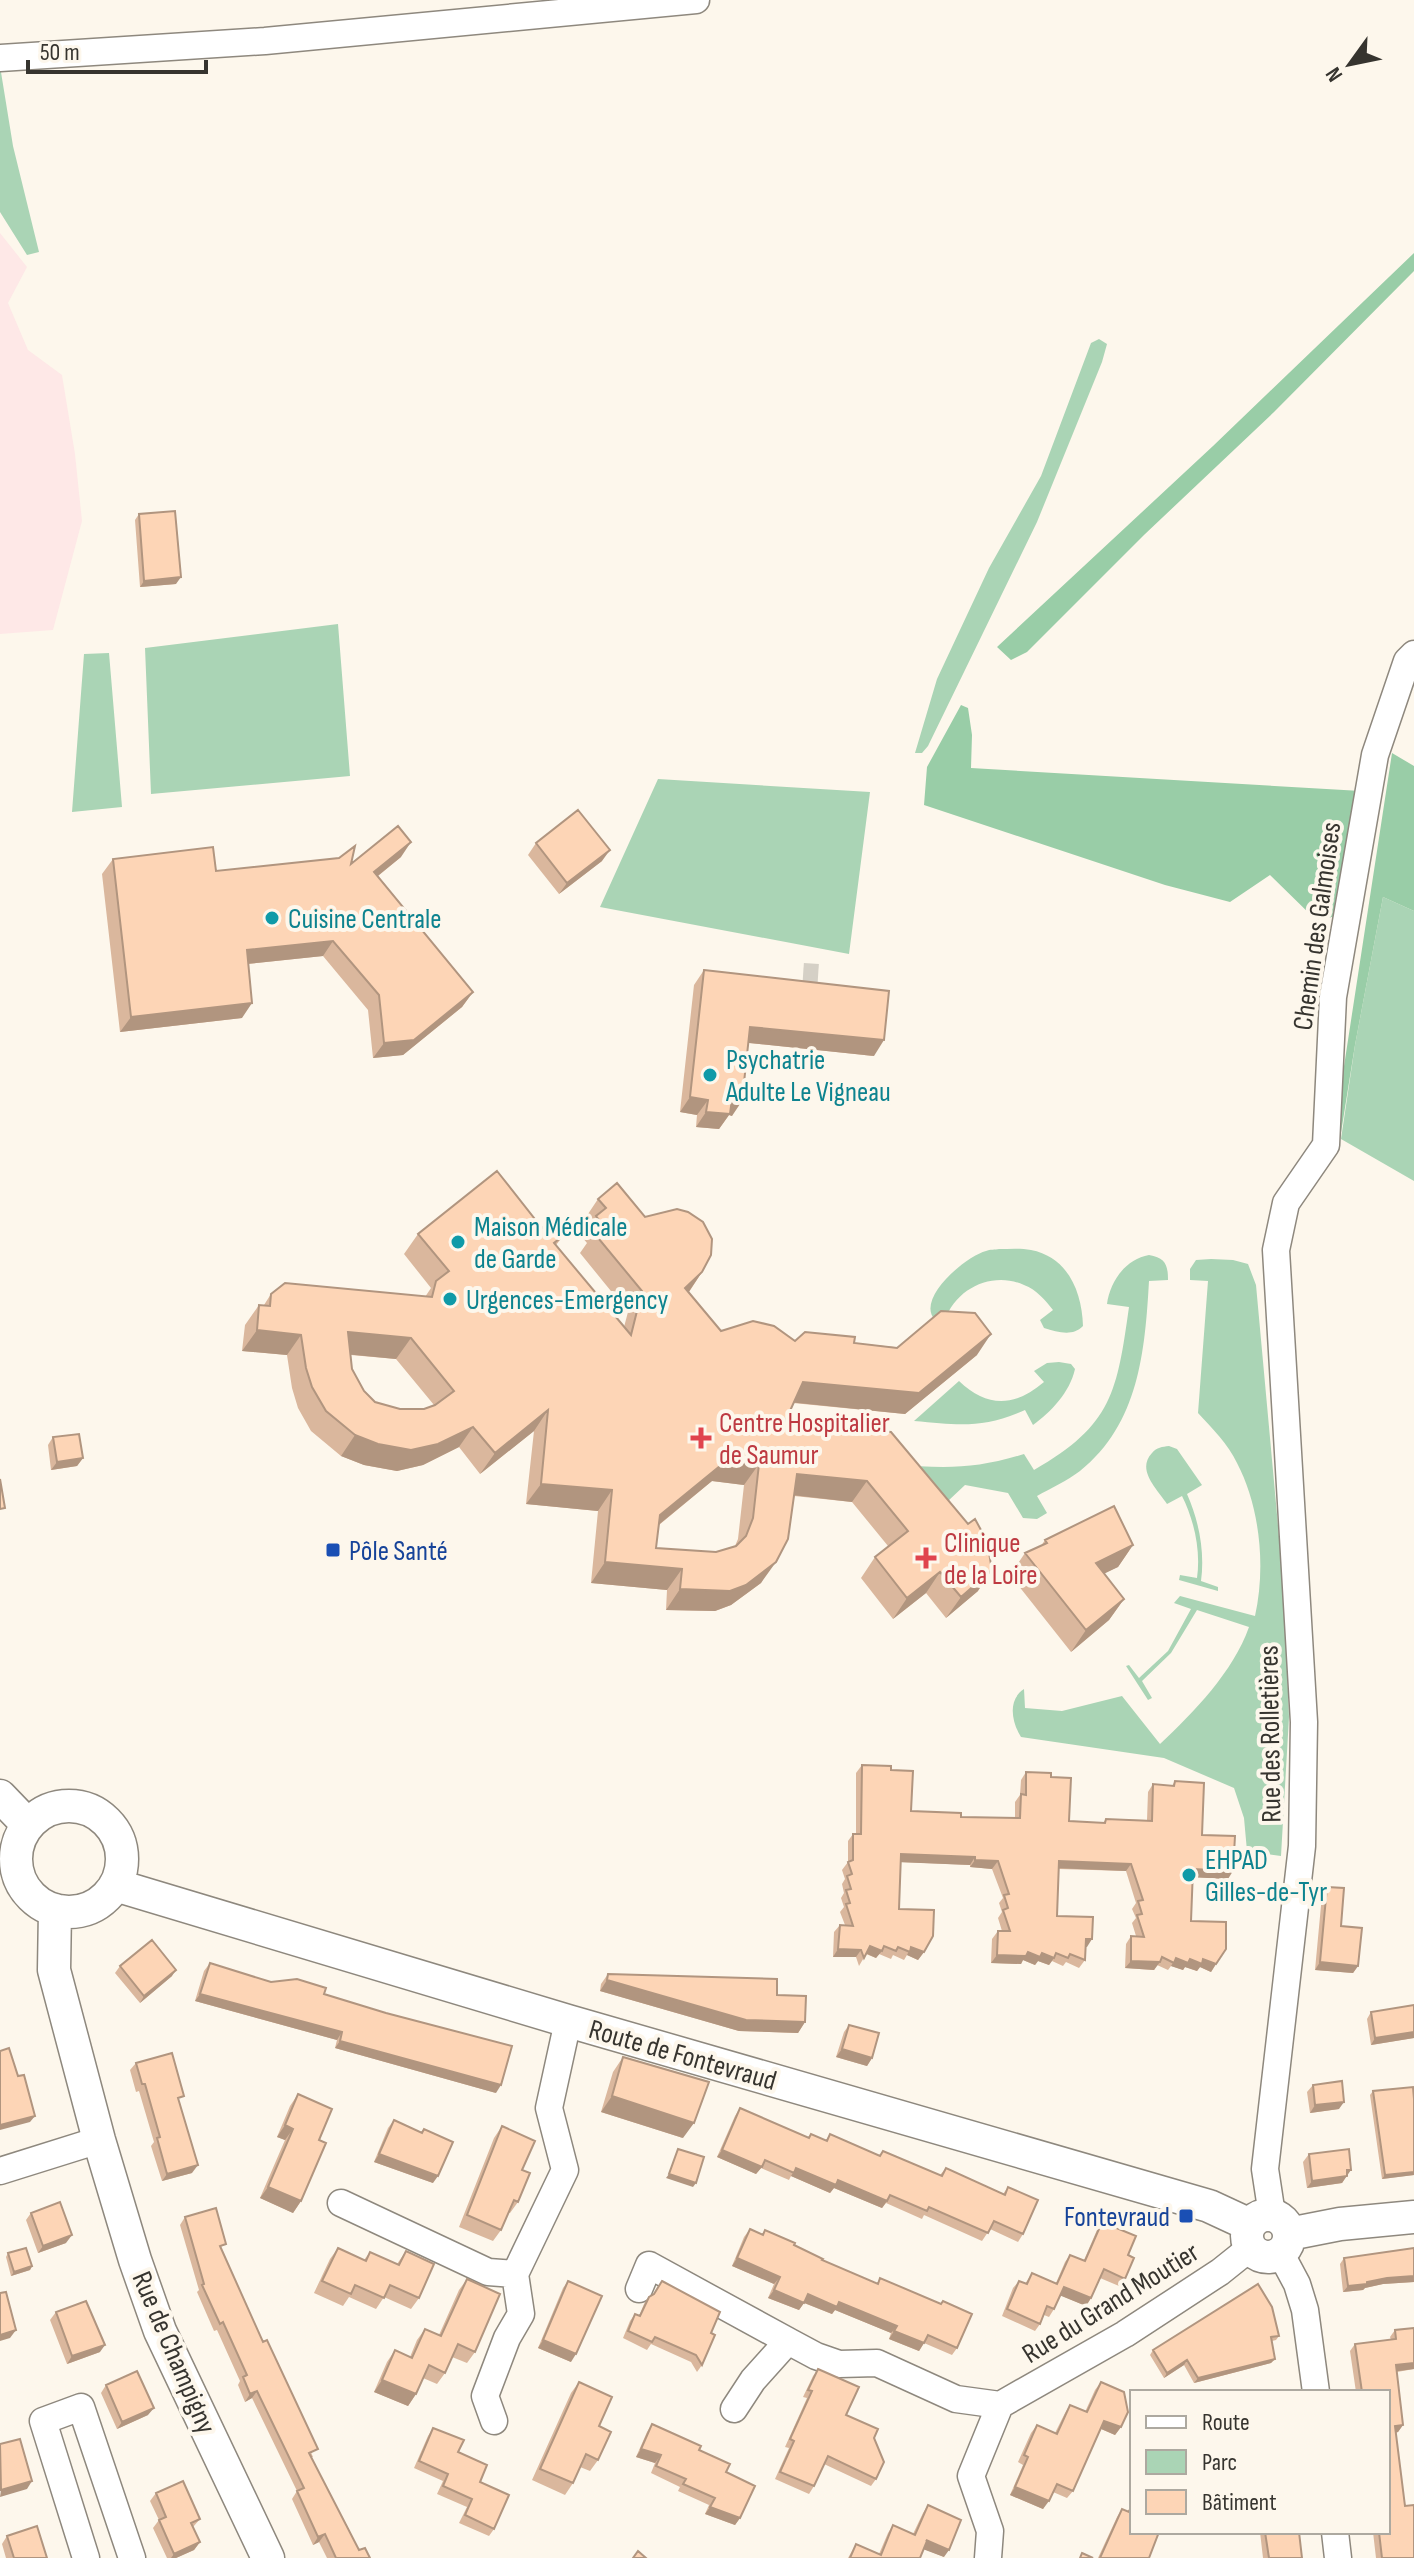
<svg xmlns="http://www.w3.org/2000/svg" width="1414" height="2558" font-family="'Sofia Sans Condensed',sans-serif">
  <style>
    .industrial { fill: #fee8e7 }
    .green { fill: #aad4b5 }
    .forest { fill: #99cda7 }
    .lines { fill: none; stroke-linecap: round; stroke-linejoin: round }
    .minor-tunnel { stroke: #d5d0c6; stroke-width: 26; stroke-dasharray: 26 13; stroke-linecap: butt }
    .minor-casing { stroke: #8e887e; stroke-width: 29 }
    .tertiary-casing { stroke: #8e887e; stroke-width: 35 }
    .minor { stroke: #fff; stroke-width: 26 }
    .tertiary { stroke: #fff; stroke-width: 32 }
    .wall { fill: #dab79d; fill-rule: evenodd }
    .shaded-wall { fill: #b1957f }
    .building { fill: #fdd5b6; stroke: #b1957f; stroke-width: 2; fill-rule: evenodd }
    .culture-dot { fill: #0f9aa8; stroke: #fdf7ec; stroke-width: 3 }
    .health-dot { fill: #e0444e; stroke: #fdf7ec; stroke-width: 3 }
    .transit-dot { fill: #1a4fb4; stroke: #fdf7ec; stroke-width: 3 }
    .labels { text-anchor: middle; stroke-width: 8; stroke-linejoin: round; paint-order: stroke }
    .culture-label { font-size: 28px; fill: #0d838f; stroke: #fdf7ec; text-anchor: start }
    .street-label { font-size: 28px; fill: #36342f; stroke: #fdf7ec }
    .health-label { font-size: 28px; fill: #be3a42; stroke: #fdf7ec; text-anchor: start }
    .transit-label { font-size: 28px; fill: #164399; stroke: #fdf7ec; text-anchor: start }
  </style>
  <rect width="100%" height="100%" fill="#fdf7ec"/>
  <!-- industrial -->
  <path class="industrial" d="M0 233 27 267 8 303 28 350 62 375 75 454 82 521 53 630 0 634Z"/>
  <!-- green -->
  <path class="green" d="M0 66 13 146 39 252 27 255 0 212Z
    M1099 339 1107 344 1102 362 1037 522 928 746 922 753H915L937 679 989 568 1041 476 1091 343Z
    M338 624 350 776 151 794 145 648Z
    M109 653 122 807 72 812 84 654Z
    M658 779 870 792 849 954 600 907Z
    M1383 897 1414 911V1181L1341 1139 1355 1045Z
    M999 1249C1009 1249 1021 1248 1031 1250 1068 1257 1082 1292 1083 1326 1072 1337 1058 1332 1044 1328L1040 1320 1053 1310C1045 1300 1037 1290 1024 1285 993 1271 956 1288 945 1320H935C915 1299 966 1256 986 1251 990 1249 995 1250 999 1249Z
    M1149 1255C1165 1258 1168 1264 1168 1280L1149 1281C1145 1351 1139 1424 1080 1471 1067 1481 1051 1488 1037 1496L1047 1513 1037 1519 1023 1518 1008 1493 965 1485 930 1518 894 1464C944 1469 976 1469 1024 1454L1034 1470C1113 1425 1117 1391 1129 1307L1107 1304C1110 1281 1126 1259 1149 1255Z
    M1211 1259 1233 1260 1248 1264 1256 1285 1284 1591 1289 1717 1281 1856 1247 1851 1244 1818 1234 1788 1164 1758 1021 1737C1012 1723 1007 1700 1024 1689L1025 1708 1062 1711 1122 1696 1160 1744C1194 1712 1233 1672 1249 1627L1197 1610 1171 1653 1142 1681 1152 1698 1148 1700 1126 1666 1129 1665 1139 1678 1168 1651 1191 1609 1174 1603 1180 1596 1255 1616C1266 1567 1260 1507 1237 1463 1228 1444 1212 1428 1198 1413L1208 1281 1190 1280V1269L1196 1260Z
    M1059 1362 1071 1364 1075 1369C1070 1392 1051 1412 1033 1425L1025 1410C982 1429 959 1425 914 1421L959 1381C987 1408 1015 1407 1044 1382L1034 1371 1047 1363Z
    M1169 1446 1177 1449 1202 1485 1187 1494C1199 1521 1205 1552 1201 1581L1218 1587V1591L1179 1580 1180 1575 1197 1578C1201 1550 1194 1520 1182 1496L1167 1504C1157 1489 1136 1470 1152 1453 1157 1447 1162 1447 1169 1446Z"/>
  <!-- forest -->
  <path class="forest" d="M1414 253V271L1274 412 1144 535 1027 652 1011 660 997 647 1213 446Z
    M961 705 968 708 972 735 971 768 1361 791 1343 914 1317 921 1270 875 1230 902 1165 885 924 805 927 767Z
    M1392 753 1414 766V911L1383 897 1355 1045 1340 1139 1333 1138Z"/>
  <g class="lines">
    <!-- minor-tunnel -->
    <path class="minor-tunnel" d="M803 976 818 977"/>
    <defs>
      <path id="minor" d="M0 58 265 41 696 0
        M0 2171 99 2140
        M341 2203 488 2272 515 2274
        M1272 2215 1265 2169 1302 1846 1304 1722 1276 1250 1286 1203 1326 1145 1333 997 1375 755 1407 661 1414 654
        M1281 2254 1297 2284 1305 2310 1316 2392
        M639 2289 649 2265 788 2341
        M734 2409 753 2380 788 2341 816 2356 839 2364 877 2363 956 2399 1000 2405 1125 2334 1220 2272 1250 2248
        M494 2421 485 2396 507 2338 521 2314 515 2274 565 2170 549 2108 568 2021
        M1335 2532 1338 2558
        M86 2558 43 2421 81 2407 132 2558
        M988 2558 990 2531 971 2476 1000 2405"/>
      <path id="tertiary" d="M0 1796 27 1824
        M16 1859a53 53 0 1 1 106 0a53 53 0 1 1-106 0Z
        M115 1885 568 2021 1209 2206 1250 2225
        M55 1910 54 1970 99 2140 135 2260 160 2331 268 2558
        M1247 2236a21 21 0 1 1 42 0a21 21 0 1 1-42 0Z
        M1289 2234 1340 2224 1414 2217"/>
    </defs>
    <!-- minor casing -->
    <use href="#minor" class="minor-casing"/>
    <!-- tertiary casing -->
    <use href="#tertiary" class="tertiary-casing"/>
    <!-- minor -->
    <use href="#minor" class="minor"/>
    <!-- tertiary -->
    <use href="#tertiary" class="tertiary"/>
  </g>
  <!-- wall -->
  <path class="wall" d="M139 514 176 584 140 587 135 520Z
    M536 843 602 861 559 894 528 855Z
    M401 857 378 876 473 992 462 1007 403 1055 373 1058 368 1010 323 956 248 964 242 1018 120 1032 102 874 113 859 216 871 351 864Z
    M704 970 874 1056 749 1043 732 1116 729 1115 719 1129 696 1127 697 1115 680 1112 694 985Z
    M598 1199 645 1217 702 1272 689 1292 721 1331 795 1341 854 1343 977 1355 905 1414 793 1403 785 1422 891 1432 978 1591 946 1618 926 1593 893 1619 861 1578 875 1557 888 1546 852 1502 794 1496 761 1583 731 1605 715 1611 666 1610 667 1590 591 1583 598 1511 526 1504 534 1431 480 1474 459 1447 423 1465 397 1471 364 1465 341 1456 311 1431 298 1408 292 1388 287 1355 242 1351 245 1325 259 1305H264L271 1294 425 1297 431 1288 404 1254 418 1234 542 1228 564 1235 556 1245 624 1327 628 1312 580 1253 587 1243 581 1236 589 1226 584 1220ZM351 1355 396 1359 434 1405 424 1409H400L375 1402 364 1391 352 1369ZM712 1481 744 1485 738 1539 735 1546 716 1552 656 1548 659 1525Z
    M53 1437 83 1458 77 1466 51 1470 48 1445Z
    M1045 1540 1133 1545 1118 1567 1104 1573 1124 1599 1109 1620 1071 1652 1010 1575 1025 1553 1041 1546Z
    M862 1765 891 1770 911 1811 961 1817 1015 1818V1802L1020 1795 1021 1780 1026 1772 1051 1777 1069 1821 1103 1823 1106 1819 1147 1820 1148 1792 1153 1784 1172 1786 1175 1781 1202 1835 1228 1879 1193 1877 1191 1921 1216 1964 1211 1972 1200 1967 1197 1971 1185 1967 1183 1970 1171 1966 1168 1970 1157 1965 1154 1970 1125 1968 1126 1944 1131 1936H1136L1132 1923 1136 1918 1132 1909 1136 1903 1126 1871 1059 1869 1057 1916 1092 1939 1085 1947V1960L1079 1968 1066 1962 1063 1966 1052 1961 1049 1965 1038 1961 1035 1965 1023 1960 1021 1964 991 1963 992 1939 998 1931H1002L998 1918 1002 1912 999 1903 1003 1898 992 1869 970 1867V1865L901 1862 899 1909 924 1952 918 1960 907 1955 904 1960 893 1955 891 1959 879 1954 876 1958 866 1954 859 1966 856 1957H833L834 1932 840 1925H845L840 1912 844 1907 841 1898 844 1893 842 1884 845 1879 842 1870 848 1862V1841L853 1834H856V1773Z
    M1327 1887 1341 1926 1358 1966 1353 1973 1315 1970 1322 1895Z
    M210 1963 271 1982 324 1994 386 2013 496 2093 335 2048 337 2040 195 2001 204 1971Z
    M120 1966 172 1976 140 2003 115 1973Z
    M608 1974 777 1995 805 2022 798 2033 739 2031 600 1991 601 1984Z
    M1414 2005V2038L1371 2045 1367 2019 1371 2012Z
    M849 2025 872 2058 867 2066 836 2057 844 2032Z
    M623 2057 683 2138 601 2112 613 2072Z
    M136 2063 180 2103 192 2173 162 2181 151 2146 154 2142 139 2091 136 2092 130 2070Z
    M1313 2085 1339 2109 1310 2113 1307 2092Z
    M1373 2091 1414 2175 1382 2179 1370 2095Z
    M298 2094 301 2201 293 2213 260 2198 285 2140 277 2137 290 2106Z
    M740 2108 808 2138 811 2134 826 2140 830 2134 879 2156 883 2151 940 2175 946 2168 1003 2194 1008 2187 1023 2234 1018 2242 990 2229 982 2241 924 2215 922 2219 886 2203 882 2208 834 2188 830 2193 791 2176 789 2180 761 2168 756 2174 717 2157 735 2116Z
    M394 2120 421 2132 424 2129 433 2183 374 2162 388 2128Z
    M502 2126 522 2170 518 2202 510 2213H508L501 2230 493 2241 459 2227 494 2138Z
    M1309 2154 1347 2175 1342 2183 1307 2188 1303 2162Z
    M31 2213 66 2243 38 2253 26 2220Z
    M185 2217 222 2250 313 2457H311L359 2550 370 2558H327L319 2542 313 2545 292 2499 297 2491 252 2398 245 2402 238 2385 240 2381 217 2330 214 2331 197 2292 199 2290 180 2225Z
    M1102 2222 1128 2255 1125 2279 1119 2286 1100 2278 1091 2298 1086 2306 1060 2295 1054 2309 1049 2317 1044 2315 1040 2324 1035 2331 1002 2316 1013 2288 1019 2281 1025 2284 1032 2273 1056 2283 1065 2262 1070 2255 1084 2260 1097 2230Z
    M750 2229 762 2234 765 2230 822 2260 877 2284 880 2278 957 2348 952 2355 924 2343 919 2351 889 2339 891 2333 835 2310 832 2314 804 2303 799 2310 768 2298 774 2284 732 2266 744 2237Z
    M338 2248 364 2260 370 2252 397 2264 406 2251 419 2298 411 2309 384 2297 376 2309 349 2297 343 2306 314 2293 330 2259Z
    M1414 2248V2282L1383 2284 1365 2288 1363 2290 1343 2292 1340 2264 1344 2258Z
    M8 2253 32 2266 30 2270 11 2276 6 2257Z
    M467 2279 475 2352 467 2363 452 2357 445 2373 437 2384 423 2378 416 2394 408 2406 374 2392 387 2362 395 2350 410 2357 417 2340 425 2329 439 2335 459 2290Z
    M568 2281 571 2362 538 2348 563 2288Z
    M662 2281 711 2333 702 2365 697 2372 691 2362 651 2344 647 2350 623 2338 630 2321 635 2314 639 2316 644 2304 649 2297 653 2295Z
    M56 2312 100 2352 67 2364 50 2320Z
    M1395 2330 1414 2369 1397 2372 1403 2425 1398 2432 1396 2433 1405 2506 1414 2558H1376L1373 2532H1388V2392H1356L1350 2351 1355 2344 1391 2340 1390 2337Z
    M1279 2336 1276 2340 1272 2341 1275 2359 1271 2363 1194 2383 1184 2365 1164 2378 1150 2355 1153 2350Z
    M818 2369 846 2415 874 2438 876 2479 871 2486 824 2464 814 2486 809 2494 775 2479 789 2448 785 2447 807 2398 803 2397 813 2376Z
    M579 2382 599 2426 598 2460 590 2471 580 2467 573 2483 565 2495 532 2480 571 2393Z
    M1101 2382 1121 2427 1115 2435 1101 2429 1073 2491 1067 2498 1053 2492 1043 2509 1010 2495 1023 2465 1018 2462 1031 2433 1037 2425 1055 2433 1065 2413 1070 2405 1085 2412 1095 2390Z
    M106 2385 148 2415 117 2429 101 2393Z
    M652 2424 699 2450 726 2472 740 2518 735 2525 705 2514 709 2505 678 2491 680 2487 651 2473 655 2463 636 2457 647 2432Z
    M433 2428 458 2452 480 2482 494 2529 489 2536 459 2523 467 2507 437 2494 443 2481 414 2468 428 2436Z
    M156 2493 200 2519 193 2527 200 2542 194 2550 176 2558H167L153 2528 159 2520 150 2501Z
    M1132 2502V2532L1149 2558H1098L1117 2517 1122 2509 1128 2511Z
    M928 2505 944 2557 924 2549 920 2558H848L856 2544 879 2554 888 2533 893 2525 913 2534 923 2513Z
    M1260 2532H1299L1302 2558H1263Z
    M7 2536 47 2558H6L2 2544Z"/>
  <!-- shaded-wall -->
  <path class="shaded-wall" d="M181 577 176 584 140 587 144 581Z
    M411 842 401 857 364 887 374 872Z
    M610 850 602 861 559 894 567 883Z
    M333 941 323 956 236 965 247 950Z
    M473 992 462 1007 403 1055 373 1058 384 1043Z
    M252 1003 242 1018 120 1032 131 1017Z
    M750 1027 884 1040 874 1056 740 1042Z
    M690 1097 708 1100 697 1115 680 1112Z
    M732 1099 742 1101 732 1116 729 1115 719 1129 696 1127 706 1112Z
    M702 1272 688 1293 685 1288Z
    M257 1330 301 1335 287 1355 242 1351Z
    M348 1332 411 1338 396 1359 334 1353Z
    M991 1334 977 1355 905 1414 788 1402 803 1382Z
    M548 1410 534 1431 480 1474 495 1453Z
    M473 1427 459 1447 423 1465 397 1471 364 1465 341 1456 355 1435Z
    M83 1458 77 1466 51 1470 57 1462Z
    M726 1461 759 1464 744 1485 712 1481 645 1536 660 1515Z
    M797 1474 867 1481 852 1502 783 1494Z
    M541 1484 612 1490 598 1511 526 1504Z
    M1133 1545 1118 1567 1081 1585 1096 1563Z
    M605 1562 682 1569 667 1590 591 1583Z
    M776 1562 761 1583 731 1605 715 1611 666 1610 680 1589Z
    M992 1570 978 1591 946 1618 961 1597Z
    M940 1572 926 1593 893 1619 907 1598Z
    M1124 1599 1109 1620 1071 1652 1086 1630Z
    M901 1854 975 1857 970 1865 896 1862Z
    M975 1860 998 1861 992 1869 970 1867Z
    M1059 1861 1131 1864 1126 1871 1053 1868Z
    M1193 1869 1233 1871 1228 1879 1188 1877Z
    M1086 1939H1092L1087 1947H1080Z
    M870 1946 882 1951 876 1958 865 1953Z
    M911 1947 924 1952 918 1960 907 1955Z
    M838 1949 861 1950 856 1957H833Z
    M1028 1952 1042 1953 1054 1958 1049 1965 1038 1961 1035 1965 1023 1960 1021 1964 991 1963 997 1955Z
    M1176 1958 1203 1959 1216 1964 1211 1972 1200 1967 1197 1971 1185 1967 1183 1970 1171 1966Z
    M1131 1961 1160 1962 1154 1970 1125 1968Z
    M1320 1962 1358 1966 1353 1973 1315 1970Z
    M176 1970 172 1976 140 2003 144 1996Z
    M607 1980 805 2022 798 2033 739 2031 600 1991Z
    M200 1994 342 2032 337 2040 195 2001Z
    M1414 2032V2038L1371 2045 1375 2038Z
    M340 2041 501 2085 496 2093 335 2048Z
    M842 2049 872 2058 867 2066 836 2057Z
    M612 2096 694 2123 683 2138 601 2112Z
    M1344 2102 1339 2109 1310 2113 1315 2105Z
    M35 2116 30 2122 0 2130V2125Z
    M285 2125 293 2129 285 2140 277 2137Z
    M722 2150 762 2167 756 2174 717 2157Z
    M379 2154 438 2176 433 2183 374 2162Z
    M198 2165 192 2173 162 2181 167 2174Z
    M796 2168 838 2180 887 2201 882 2208 834 2188 830 2193 791 2176Z
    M1347 2170H1351L1342 2183 1307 2188 1312 2181Z
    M1414 2172V2175L1382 2179 1385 2175Z
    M669 2174 696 2183 693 2187 666 2178Z
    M268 2187 301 2201 293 2213 260 2198Z
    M72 2235 66 2243 38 2253 43 2246Z
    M737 2258 780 2277 774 2284 732 2266Z
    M32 2266 30 2270 11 2276 14 2272Z
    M1414 2276V2282L1383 2284 1365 2288 1363 2290 1343 2292 1348 2286 1387 2278Z
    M1064 2287 1091 2298 1086 2306 1059 2295Z
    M774 2290 804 2303 799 2310 768 2298Z
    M808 2294 839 2302 897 2326 891 2333 835 2310 832 2314 802 2302Z
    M16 2330 10 2338 0 2341V2335Z
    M894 2331 924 2343 919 2351 889 2339Z
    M543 2340 576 2354 571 2362 538 2348Z
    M105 2345 100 2352 67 2364 72 2356Z
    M1275 2359 1271 2363 1194 2383 1198 2378Z
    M1187 2360 1184 2365 1164 2378 1167 2373Z
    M1414 2363V2369L1391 2372 1396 2365Z
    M382 2380 416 2394 408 2406 374 2392Z
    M257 2391 252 2398 245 2402 250 2394Z
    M154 2408 148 2415 117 2429 122 2422Z
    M1104 2421 1121 2427 1115 2435 1099 2428Z
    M1403 2425 1398 2432 1390 2433 1395 2426Z
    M641 2449 661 2455 655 2463 636 2457Z
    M32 2481 27 2489 0 2497 1 2490Z
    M1015 2487 1049 2501 1043 2509 1010 2495Z
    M710 2507 740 2518 735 2525 705 2514Z
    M325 2534 319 2542 313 2545 318 2537Z
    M926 2540 949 2550 944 2557 920 2548Z
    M200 2542 194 2550 176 2558H171L174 2554Z"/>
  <!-- building -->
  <path class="building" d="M175 511 181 577 144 581 139 514Z
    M578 810 610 850 567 883 536 843Z
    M398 826 411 842 374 872 473 992 414 1040 384 1043 379 995 333 941 247 950 252 1003 131 1017 113 859 213 847 216 871 339 858 355 846 351 864Z
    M704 970 889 991 884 1040 750 1027 742 1101 732 1099 730 1114 706 1112 708 1100 690 1097Z
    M497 1171 542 1228 551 1220 564 1235 554 1243 631 1335 642 1291 594 1233 603 1225 596 1216 606 1208 598 1199 617 1183 645 1217 677 1209 688 1212 703 1222 712 1239 711 1255 702 1272 685 1288 721 1331 753 1321 774 1326 795 1341 805 1332 855 1337 854 1343 897 1348 941 1311 975 1313 991 1334 919 1393 803 1382 785 1422 891 1432 968 1524 975 1519 987 1541 992 1570 961 1597 940 1572 907 1598 875 1557 908 1531 867 1481 797 1474 788 1539 776 1562 746 1585 730 1591 680 1589 682 1569 605 1562 612 1490 541 1484 548 1410 495 1453 473 1427 438 1444 411 1450 378 1444 355 1435 326 1411 312 1387 306 1368 301 1335 257 1330 259 1305 270 1306 271 1294 285 1283 432 1297 436 1281 449 1271 418 1234ZM348 1332 411 1338 454 1391 435 1405 424 1409H400L375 1402 364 1391 352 1369ZM726 1461 759 1464 753 1518 746 1536 736 1546 716 1552 656 1548 660 1515Z
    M79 1434 83 1458 57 1462 53 1437Z
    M0 1479 5 1508 0 1509Z
    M1114 1506 1133 1545 1096 1563 1124 1599 1086 1630 1025 1553 1047 1543 1045 1540Z
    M862 1765 891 1766V1770L913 1771 911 1811 961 1813V1817L1020 1818 1021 1794 1026 1795V1772L1051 1773V1777L1071 1778 1069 1821 1105 1823 1106 1819 1152 1821 1153 1784 1174 1786 1175 1781 1204 1783 1202 1835 1235 1836 1233 1871 1193 1869 1191 1921 1226 1922V1949L1216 1964 1203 1959 1202 1964 1190 1959 1188 1963 1176 1958 1174 1963 1162 1957 1160 1962 1131 1961V1936L1144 1937 1137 1915 1142 1914 1138 1901 1143 1900 1131 1864 1059 1861 1057 1916 1093 1917 1092 1939H1086L1085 1960 1070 1954 1068 1958 1056 1953 1054 1958 1042 1953 1040 1957 1028 1952 1026 1956 997 1955 998 1931H1010L1003 1910 1008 1908 1004 1895 1009 1894 998 1861 975 1860V1857L901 1854 899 1909 934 1910 933 1936 924 1952 911 1947 910 1952 898 1947 896 1951 884 1946 882 1951 870 1946 864 1958 861 1950 838 1949 840 1925 853 1926 846 1904 850 1903 846 1890 851 1889 847 1876 852 1874 848 1862 853 1860V1834H861Z
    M1327 1887 1344 1888 1341 1926 1362 1928 1358 1966 1320 1962Z
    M152 1940 176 1970 144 1996 120 1966Z
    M210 1963 271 1982 297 1979 326 1988 324 1994 386 2013 512 2046 501 2085 340 2041 342 2032 200 1994Z
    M608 1974 777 1979V1995L806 1996 805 2022 746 2020 607 1980Z
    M1414 2005V2032L1375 2038 1371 2012Z
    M849 2025 879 2033 872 2058 842 2049Z
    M9 2048 18 2076 24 2075 35 2116 0 2125V2051Z
    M172 2053 184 2096 178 2098 198 2165 167 2174 157 2138 160 2137 145 2084H142L136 2063Z
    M623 2057 709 2082 694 2123 612 2096Z
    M1342 2081 1344 2102 1315 2105 1313 2085Z
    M1413 2087 1414 2099V2172L1385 2175 1373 2091Z
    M298 2094 332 2109 319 2140 326 2143 301 2201 268 2187 293 2129 285 2125Z
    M740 2108 809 2138 811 2134 827 2141 830 2134 880 2156 883 2151 942 2176 946 2168 1005 2195 1008 2187 1038 2200 1023 2234 994 2221 988 2233 929 2207 927 2211 890 2195 887 2201 838 2180 836 2185 796 2168 794 2173 765 2160 762 2167 722 2150Z
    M394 2120 422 2133 424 2129 453 2142 438 2176 379 2154Z
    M502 2126 535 2141 522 2170 530 2173 518 2202 514 2200 501 2230 467 2215Z
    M678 2149 704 2157 696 2183 669 2174Z
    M1349 2149 1351 2170H1347V2176L1312 2181 1309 2154Z
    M60 2202 72 2235 43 2246 31 2213Z
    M216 2208 226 2244 220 2246 263 2342 267 2340 318 2449 309 2453 359 2550 365 2548 370 2558H336L325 2534 318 2537 297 2491 304 2488 257 2391 250 2394 243 2377 247 2375 223 2322 220 2324 202 2285 204 2284 185 2217Z
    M1102 2222 1136 2236 1128 2255 1134 2258 1125 2279 1104 2269 1091 2298 1064 2287 1054 2309 1047 2306 1040 2324 1007 2309 1019 2281 1027 2284 1032 2273 1057 2284 1070 2255 1085 2261Z
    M750 2229 763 2235 765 2230 795 2243 794 2245 823 2259 822 2260 878 2284 880 2278 941 2304 943 2301 972 2314 957 2348 928 2335 924 2343 894 2331 897 2326 839 2302 837 2307 808 2294 804 2303 774 2290 780 2277 737 2258Z
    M26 2248 32 2266 14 2272 8 2253Z
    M338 2248 366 2261 370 2252 399 2265 406 2251 434 2264 419 2298 390 2285 384 2298 355 2285 351 2294 322 2281Z
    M1414 2248V2276L1387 2278 1367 2282V2284L1348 2286 1344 2258Z
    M467 2279 500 2294 475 2352 458 2344 445 2373 429 2365 416 2394 382 2380 395 2350 412 2358 425 2329 441 2336Z
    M568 2281 602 2296 576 2354 543 2340Z
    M662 2281 720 2312 711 2333 715 2335 702 2365 696 2355 655 2337 652 2342 628 2331 635 2314 640 2316 649 2297 654 2294Z
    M1258 2284 1272 2307 1279 2336 1271 2337 1275 2359 1198 2378 1187 2360 1167 2373 1153 2350Z
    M6 2292 16 2330 0 2335V2293Z
    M86 2301 105 2345 72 2356 56 2312Z
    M1414 2328V2363L1396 2365 1403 2425 1395 2426 1405 2506 1414 2505V2558H1382L1379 2532H1388V2392H1362L1355 2344 1396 2339 1395 2330Z
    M818 2369 859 2387 846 2415 878 2429 874 2438 884 2462 876 2479 828 2456 814 2486 780 2472 794 2441 790 2439 812 2391 808 2390Z
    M137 2371 154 2408 122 2422 106 2385Z
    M579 2382 612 2397 599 2426 611 2432 598 2460 586 2454 573 2483 540 2469Z
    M1101 2382 1124 2392 1128 2412 1121 2427 1104 2421 1073 2491 1057 2484 1049 2501 1015 2487 1028 2457 1024 2455 1037 2425 1057 2434 1070 2405 1087 2412Z
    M652 2424 701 2446 699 2450 730 2464 726 2472 755 2486 740 2518 710 2507 715 2498 683 2484 686 2479 656 2466 661 2455 641 2449Z
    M433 2428 464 2440 458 2452 487 2465 480 2482 509 2495 494 2529 465 2515 472 2499 443 2486 448 2474 419 2461Z
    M20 2439 32 2481 1 2490 0 2444Z
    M183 2481 200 2519 191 2523 200 2542 174 2554 159 2520 166 2517 156 2493Z
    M928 2505 961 2520 949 2550 926 2540 927 2541 920 2558H850L856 2544 881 2555 893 2525 915 2535Z
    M1132 2506V2532H1159L1149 2558H1100L1122 2509 1129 2512Z
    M37 2526 47 2558H14L7 2536Z
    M1265 2532H1299L1302 2558H1269Z
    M638 2551 646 2558H633Z
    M1082 2553 1093 2558H1080Z"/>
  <!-- markers -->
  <g class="culture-dot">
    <circle cx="272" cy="918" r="8"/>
    <circle cx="710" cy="1075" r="8"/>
    <circle cx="458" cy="1242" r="8"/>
    <circle cx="450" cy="1299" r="8"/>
    <circle cx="1189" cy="1875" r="8"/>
  </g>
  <g class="health-dot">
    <path d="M697 1426h8v8h8v8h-8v8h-8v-8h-8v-8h8z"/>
    <path d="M922 1546h8v8h8v8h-8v8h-8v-8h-8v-8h8z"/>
  </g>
  <g class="transit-dot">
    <rect x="325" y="1542" width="16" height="16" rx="4"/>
    <rect x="1178" y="2208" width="16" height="16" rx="4"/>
  </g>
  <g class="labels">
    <!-- culture labels -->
    <g class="culture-label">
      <text x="288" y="928">Cuisine Centrale</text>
      <text x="726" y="1069">Psychatrie<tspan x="726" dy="32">Adulte Le Vigneau</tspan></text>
      <text x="474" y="1236">Maison Médicale<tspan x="474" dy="32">de Garde</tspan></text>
      <text x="466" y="1309">Urgences-Emergency</text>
      <text x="1205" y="1869">EHPAD<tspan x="1205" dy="32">Gilles-de-Tyr</tspan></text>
    </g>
    <!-- street labels -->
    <g class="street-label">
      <text transform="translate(1316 926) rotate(-82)" y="10">Chemin des Galmoises</text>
      <text transform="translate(1269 1734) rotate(-91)" y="10">Rue des Rolletières</text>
      <text transform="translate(683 2054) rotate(16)" y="10">Route de Fontevraud</text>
      <text transform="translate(1110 2302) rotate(-32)" y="10">Rue du Grand Moutier</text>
      <text transform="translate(175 2352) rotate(67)" y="10">Rue de Champigny</text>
    </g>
    <!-- health labels -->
    <g class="health-label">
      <text x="719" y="1432">Centre Hospitalier<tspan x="719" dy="32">de Saumur</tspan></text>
      <text x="944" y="1552">Clinique<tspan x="944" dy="32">de la Loire</tspan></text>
    </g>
    <!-- transit labels -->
    <g class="transit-label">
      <text x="349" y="1560">Pôle Santé</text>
      <text x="1170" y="2226" text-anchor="end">Fontevraud</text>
    </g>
  </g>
  <!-- legend -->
  <rect x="1130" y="2390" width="260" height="144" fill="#fdf7ec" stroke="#ada9a0" stroke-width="2"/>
  <rect x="1146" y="2416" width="40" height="12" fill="#ffffff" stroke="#ada9a0" stroke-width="2"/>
  <text x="1202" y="2430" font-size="24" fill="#36342f">Route</text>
  <rect x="1146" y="2450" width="40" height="24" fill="#aad4b5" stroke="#ada9a0" stroke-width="2"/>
  <text x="1202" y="2470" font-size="24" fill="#36342f">Parc</text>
  <rect x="1146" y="2490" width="40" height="24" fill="#fdd5b6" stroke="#ada9a0" stroke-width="2"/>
  <text x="1202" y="2510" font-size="24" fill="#36342f">Bâtiment</text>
  <!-- north arrow -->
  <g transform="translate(1350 64) rotate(237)" stroke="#fdf7ec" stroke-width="6" paint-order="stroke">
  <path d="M0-6L14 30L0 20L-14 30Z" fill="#36342f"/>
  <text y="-12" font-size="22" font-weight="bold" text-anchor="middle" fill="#36342f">N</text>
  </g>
  <!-- scale -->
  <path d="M28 60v12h178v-12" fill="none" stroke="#36342f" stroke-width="4"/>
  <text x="40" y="60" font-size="24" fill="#36342f" stroke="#fdf7ec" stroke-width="6" paint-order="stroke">50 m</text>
</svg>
